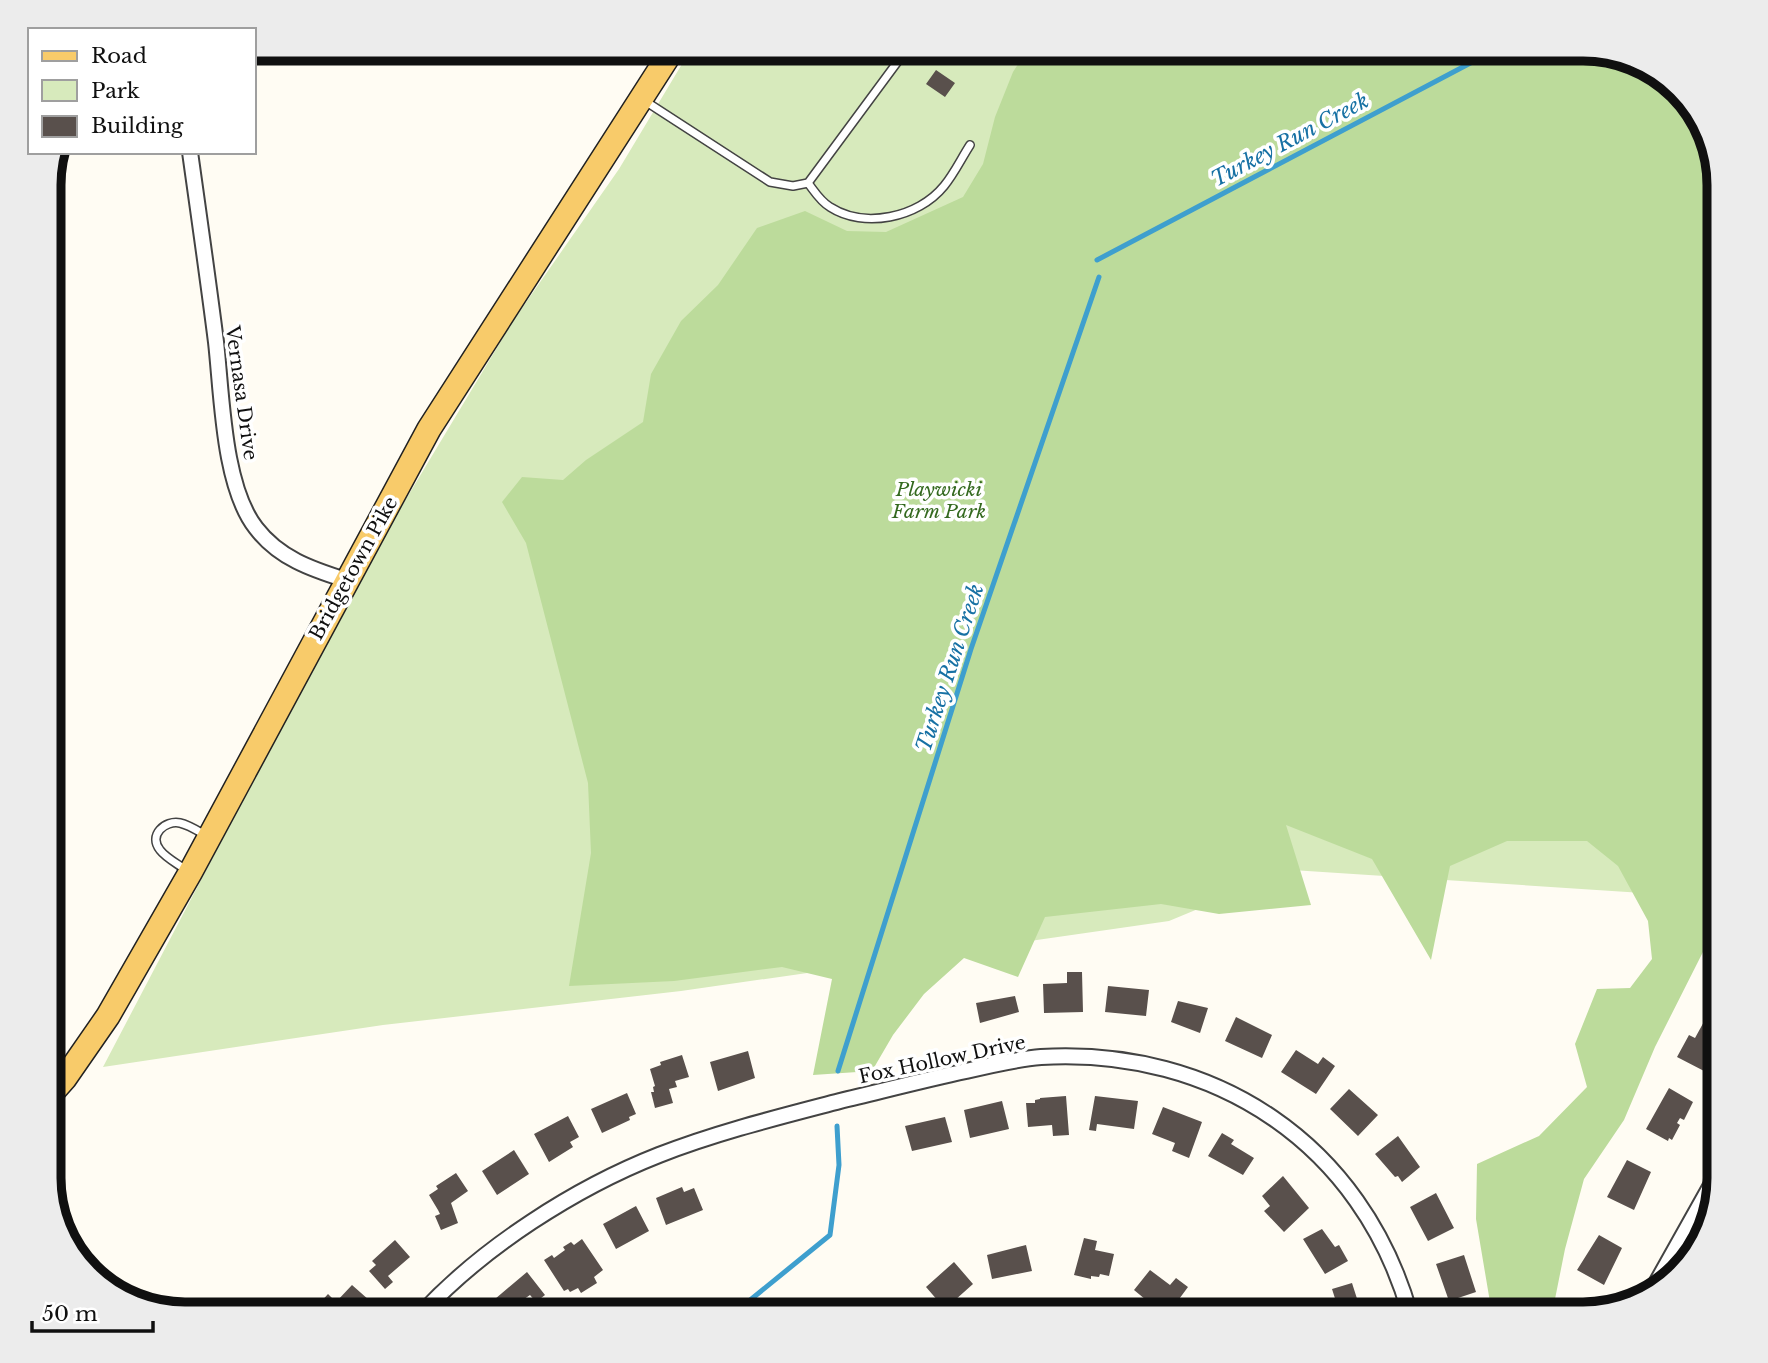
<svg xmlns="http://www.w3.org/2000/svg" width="1768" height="1363" font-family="'Libre Baskerville',serif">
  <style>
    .green { fill: #d7eabc }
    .forest { fill: #bcdb9b }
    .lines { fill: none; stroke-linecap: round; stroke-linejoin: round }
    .stream { stroke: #3e9fce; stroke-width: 5 }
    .building { fill: #59504c }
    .lane-casing { stroke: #434343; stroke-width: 10 }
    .street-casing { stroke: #434343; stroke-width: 18 }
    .primary-casing { stroke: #212121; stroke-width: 26 }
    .lane { stroke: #fff; stroke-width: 7 }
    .street { stroke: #fff; stroke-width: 14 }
    .primary { stroke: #f8cb6a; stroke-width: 23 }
    .labels { text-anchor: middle; stroke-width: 7; stroke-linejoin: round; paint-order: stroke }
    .street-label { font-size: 19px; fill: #101010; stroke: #fff }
    .park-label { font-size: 19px; font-style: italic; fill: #34691f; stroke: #fff }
    .water-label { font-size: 21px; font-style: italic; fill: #1771a4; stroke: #fff }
    .rim { fill: none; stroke: #101010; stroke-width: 9 }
  </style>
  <rect width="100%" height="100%" fill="#fffcf3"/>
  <!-- green -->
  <path class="green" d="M691 49H1583L1666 77 1705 125 1719 185V898L1292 870 1169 921 681 991 383 1025 103 1067 364 569 513 321 619 169Z"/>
  <!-- forest -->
  <path class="forest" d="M1028 49H1583L1666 77 1705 125 1719 185V936L1707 944 1655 1047 1624 1120 1584 1179 1565 1249 1552 1314H1498L1491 1308 1476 1219 1477 1164 1539 1136 1587 1087 1575 1044 1597 989 1630 988 1652 959 1648 921 1618 866 1587 841H1507L1450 866 1431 960 1372 859 1286 825 1311 905 1219 914 1161 904 1045 917 1018 977 964 958 924 994 893 1035 872 1071 813 1075 832 979 782 967 674 981 569 986 591 853 588 783 526 543 502 502 522 477 563 480 586 460 643 422 651 374 681 321 718 285 757 228 805 211 847 231 886 232 963 197 983 164 995 117 1013 72Z"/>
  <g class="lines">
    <!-- stream -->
    <path class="stream" d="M1097 260 1497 49
      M838 1071 971 649 1099 277
      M733 1314 830 1235 839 1165 837 1126"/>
  </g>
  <!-- building -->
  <path class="building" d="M936 70 955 83 945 97 926 84Z
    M1067 972H1082L1083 1012 1044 1013 1043 984 1067 983Z
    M1108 986 1149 990 1146 1016 1105 1012Z
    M1015 996 1019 1012 980 1023 976 1003Z
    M1178 1001 1208 1008 1200 1033 1171 1022Z
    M1236 1017 1272 1035 1262 1058 1225 1041Z
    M1706 1018 1719 1025V1047L1706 1072 1677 1057 1689 1035 1695 1038Z
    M1296 1050 1318 1064 1323 1057 1335 1066 1316 1094 1281 1072Z
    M748 1051 755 1078 718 1091 710 1062Z
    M682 1055 689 1077 675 1081 677 1087 669 1089 673 1103 655 1108 651 1092H654L653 1087 655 1086 650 1069 661 1065 660 1062Z
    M1669 1088 1693 1102 1684 1120 1680 1118 1677 1123 1680 1125 1672 1140 1669 1138 1668 1141 1646 1129Z
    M1349 1089 1378 1115 1358 1136 1330 1109Z
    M627 1093 636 1114 629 1117 630 1120 602 1133 591 1109Z
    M1066 1096 1069 1135 1053 1136 1052 1125 1028 1127 1026 1103H1035V1100L1040 1099V1098Z
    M1095 1096 1138 1101 1134 1129 1097 1124 1096 1131 1089 1130Z
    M1002 1101 1009 1129 970 1138 964 1110Z
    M1163 1107 1202 1122 1189 1158 1172 1151 1175 1143 1152 1134Z
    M568 1116 579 1137 570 1142 573 1147 549 1162 534 1134Z
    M945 1117 952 1142 912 1151 905 1126Z
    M1222 1133 1234 1140 1231 1144 1254 1158 1243 1175 1208 1156Z
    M1398 1136 1420 1167 1402 1182 1398 1176 1395 1177 1375 1154Z
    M514 1150 529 1174 497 1195 482 1171Z
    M1627 1160 1651 1172 1634 1210 1607 1197Z
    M456 1173 468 1191 451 1203 458 1223 441 1230 435 1216 440 1214 438 1210 429 1195 438 1189 436 1186Z
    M1283 1176 1309 1208 1284 1232 1264 1211 1270 1206 1262 1196Z
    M682 1187 684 1192 694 1188 703 1210 666 1225 656 1198Z
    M1436 1193 1454 1228 1428 1241 1410 1207Z
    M636 1206 649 1231 616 1249 603 1224Z
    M1322 1229 1335 1247 1339 1245 1348 1261 1325 1274 1303 1239Z
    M1599 1235 1622 1248 1604 1285 1577 1270Z
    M1084 1238 1097 1241 1095 1250 1114 1254 1109 1276 1100 1274 1099 1277 1091 1276V1279L1074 1275Z
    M582 1239 603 1270 594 1277 597 1283 581 1293 578 1288 570 1292 568 1289 564 1291 544 1260 552 1255 554 1258 565 1250 563 1247 571 1242 574 1245Z
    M395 1240 410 1257 388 1276 393 1282 385 1289 369 1271 376 1265 372 1261Z
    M1026 1245 1032 1271 992 1279 987 1255Z
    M1464 1255 1476 1292 1449 1301 1436 1264Z
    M954 1262 973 1284 945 1309 926 1287Z
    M1150 1270 1170 1285 1176 1278 1188 1287 1168 1314H1163L1134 1290Z
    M527 1272 545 1295 536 1302 530 1295 505 1312 495 1299Z
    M1352 1283 1360 1308 1365 1307 1367 1314H1340L1332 1289Z
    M352 1285 369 1300 361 1314H326L317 1306 328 1294 336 1302Z"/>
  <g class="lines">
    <defs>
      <path id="lane" d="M645 101 770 182 793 186 808 183 907 49
        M808 183C815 192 820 201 830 207 864 229 918 218 944 186 954 174 961 159 970 145
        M186 870C178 864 166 858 160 850 148 835 165 820 180 823 189 825 198 831 205 835"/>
      <path id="street" d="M190 152C199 216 208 279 216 342 222 395 223 486 256 528 279 558 311 569 346 580
        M1650 1294 1719 1171
        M421 1314C483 1247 575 1188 659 1155 718 1132 779 1117 840 1101 882 1091 924 1080 966 1071 991 1065 1016 1059 1041 1057 1215 1047 1362 1144 1410 1314"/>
      <path id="primary" d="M49 1096 65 1078 108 1016 190 873 429 429 673 49"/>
    </defs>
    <!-- lane casing -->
    <use href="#lane" class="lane-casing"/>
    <!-- street casing -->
    <use href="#street" class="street-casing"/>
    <!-- primary casing -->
    <use href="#primary" class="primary-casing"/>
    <!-- lane -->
    <use href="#lane" class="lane"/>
    <!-- street -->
    <use href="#street" class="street"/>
    <!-- primary -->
    <use href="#primary" class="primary"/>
  </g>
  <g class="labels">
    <!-- street labels -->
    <g class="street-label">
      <text transform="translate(242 393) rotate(82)" y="7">Vernasa Drive</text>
      <text transform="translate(353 568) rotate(-61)" y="7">Bridgetown Pike</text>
      <text transform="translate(942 1059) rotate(-12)" y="7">Fox Hollow Drive</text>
    </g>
    <!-- park labels -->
    <g class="park-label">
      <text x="939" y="496">Playwicki<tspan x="939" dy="22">Farm Park</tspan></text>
    </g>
    <!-- water labels -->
    <g class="water-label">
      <text transform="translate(1290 140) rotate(-28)" y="7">Turkey Run Creek</text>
      <text transform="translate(950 668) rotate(-72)" y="7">Turkey Run Creek</text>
    </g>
  </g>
  <!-- crop -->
  <path d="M0 0H1768V1363H0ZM185 61H1583A124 124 0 0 1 1707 185V1178A124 124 0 0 1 1583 1302H185A124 124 0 0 1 61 1178V185A124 124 0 0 1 185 61Z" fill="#ececec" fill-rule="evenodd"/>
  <path class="rim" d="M185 61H1583A124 124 0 0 1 1707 185V1178A124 124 0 0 1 1583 1302H185A124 124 0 0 1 61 1178V185A124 124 0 0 1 185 61Z"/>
  <!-- legend -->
  <rect x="28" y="28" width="228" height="126" fill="#ffffff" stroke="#9f9f9f" stroke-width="2"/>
  <rect x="42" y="51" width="35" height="10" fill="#f8cb6a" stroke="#9f9f9f" stroke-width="2"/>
  <text x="91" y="63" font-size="21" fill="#101010">Road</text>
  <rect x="42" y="80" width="35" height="21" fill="#d7eabc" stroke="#9f9f9f" stroke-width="2"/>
  <text x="91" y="98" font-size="21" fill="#101010">Park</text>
  <rect x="42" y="116" width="35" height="21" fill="#59504c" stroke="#9f9f9f" stroke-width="2"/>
  <text x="91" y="133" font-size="21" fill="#101010">Building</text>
  <!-- scale -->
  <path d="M32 1321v10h121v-10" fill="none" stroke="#101010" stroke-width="3.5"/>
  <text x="42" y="1321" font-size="21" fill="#101010" stroke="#ffffff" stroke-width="5" paint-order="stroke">50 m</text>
</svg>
